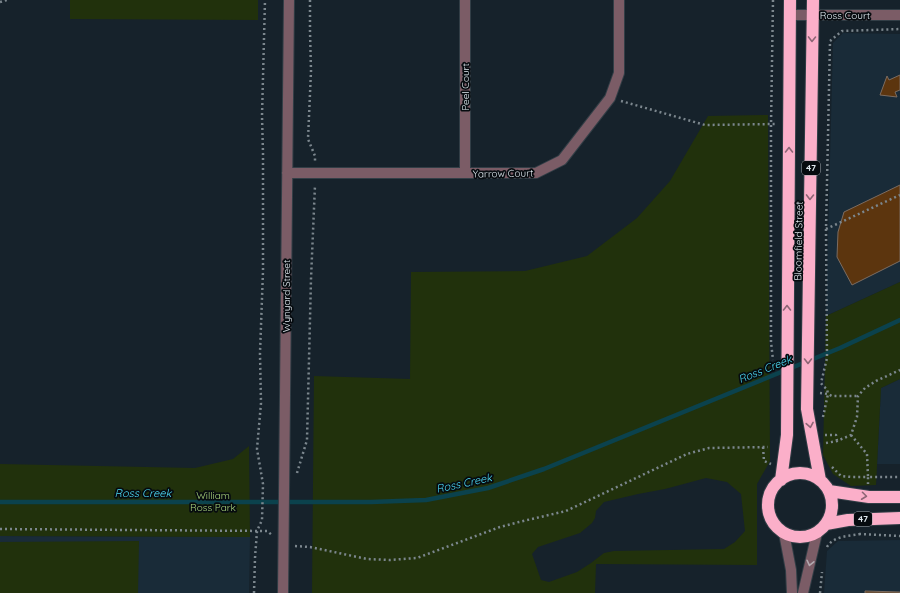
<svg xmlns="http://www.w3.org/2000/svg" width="900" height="593" font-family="Quicksand,sans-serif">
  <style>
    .built { fill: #192b38 }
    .green { fill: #21310c; fill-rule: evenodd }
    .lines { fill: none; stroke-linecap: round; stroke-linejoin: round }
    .stream { stroke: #0b424d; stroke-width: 4.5 }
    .building { fill: #5c350e; stroke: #7b6c61 }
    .street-casing { stroke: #323e46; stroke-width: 12 }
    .highway-casing { stroke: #323e46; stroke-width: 14 }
    .path { stroke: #7c878e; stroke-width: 2.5; stroke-dasharray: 2 3; stroke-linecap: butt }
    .street { stroke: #7b5c66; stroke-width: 10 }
    .highway { stroke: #fbafc9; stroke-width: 12 }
    .oneway { stroke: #8d6575 }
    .oneway2 { stroke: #b3aab1 }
    .labels { text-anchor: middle; stroke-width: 3.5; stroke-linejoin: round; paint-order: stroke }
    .shield { fill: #060b0f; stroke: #9fa6ac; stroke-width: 1 }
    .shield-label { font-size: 9px; font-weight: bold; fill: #e0e9ef }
    .street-label { font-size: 10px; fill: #e0e9ef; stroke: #060b0f }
    .park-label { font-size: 10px; fill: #aad47c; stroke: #060b0f }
    .water-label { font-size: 11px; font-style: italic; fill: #4edcf7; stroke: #060b0f }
  </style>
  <rect width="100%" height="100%" fill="#16222b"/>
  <!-- built -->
  <path class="built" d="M843 33 900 34V282L826 316 833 43Z
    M900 379V464H877L881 388Z
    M0 536 250 537 249 593H0Z
    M900 540V593H824L827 551 838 541Z"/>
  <!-- green -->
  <path class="green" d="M70 0H258V20L70 19Z
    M768 115 770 461 757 484V565L596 564 595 593H312L314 376 410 379 411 272 525 271 587 256 637 218 670 181 708 116ZM706 478 727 482 741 494 745 531 735 542 724 549 614 551 604 553 591 563 577 572 549 582 541 580 532 554 538 547 580 533 592 523 595 518 596 511 604 502 638 494 665 489Z
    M900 282V379L881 388 876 485 851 486 833 474 823 455 826 316Z
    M249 446 250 537 0 536V464L195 468 233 459Z
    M139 541 138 593H0V542Z"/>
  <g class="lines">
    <!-- stream -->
    <path class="stream" d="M0 502H371L426 500 488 488 544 469 840 348 900 320"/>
  </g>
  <!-- building -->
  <path class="building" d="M900 75V90L895 92 897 97 880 95 887 76 889 80Z
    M900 185V261L852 285 837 257 838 232 844 212Z
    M865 591 900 592V593H865Z"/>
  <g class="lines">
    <defs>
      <path id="street" d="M790 15H900
        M287 173H536L562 160 610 98 619 73V0
        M465 173V0
        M784 533 791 570 792 593
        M283 593 289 0
        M803 593 817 533"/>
      <path id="highway" d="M813 0 807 409 820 480
        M768 505a32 32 0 1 1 64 0a32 32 0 1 1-64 0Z
        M781 480 787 435 790 0
        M829 491 869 497H900
        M826 524 848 520 900 518"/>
    </defs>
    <!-- street casing -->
    <use href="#street" class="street-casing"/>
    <!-- highway casing -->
    <use href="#highway" class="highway-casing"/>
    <!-- path -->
    <path class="path" d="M310 0V31L311 71 308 139 315 156V162
      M773 0 771 125V342L773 360
      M0 2 7 0
      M621 101 705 125 776 124
      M826 229 900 195
      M820 393 828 394 832 396H858
      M823 417 828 394 827 389 823 386 821 383 827 358 826 229 830 41 842 31 900 29
      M825 435H836L837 441
      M851 435 867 454 868 477H900
      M826 443 837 441 851 435 857 417 858 396 865 388 876 381 900 370
      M763 447 764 461 771 464
      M832 467 841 476 852 477H868V484
      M297 473 307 440 311 279 315 185
      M0 529 267 531 272 535
      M859 534 900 536
      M295 546 310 547 367 559 389 560 417 558 500 527 519 522 566 511 687 454 709 448 768 447
      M827 547C833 536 849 536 860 534
      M254 593 255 558 257 531 262 520 263 484 257 449 261 403 260 353 263 271V153L262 116 265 0
      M820 593 822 572"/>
    <!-- street -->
    <use href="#street" class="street"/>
    <!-- highway -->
    <use href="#highway" class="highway"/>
  </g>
  <!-- one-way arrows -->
  <defs><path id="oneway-chevron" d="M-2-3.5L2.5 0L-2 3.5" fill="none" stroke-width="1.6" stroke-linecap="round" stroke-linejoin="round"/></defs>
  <g class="oneway">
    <use href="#oneway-chevron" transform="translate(812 39) rotate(91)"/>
    <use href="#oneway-chevron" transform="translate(789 150) rotate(-90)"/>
    <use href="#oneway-chevron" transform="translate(810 197) rotate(91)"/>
    <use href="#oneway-chevron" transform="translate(787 308) rotate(-90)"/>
    <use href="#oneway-chevron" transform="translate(808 361) rotate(90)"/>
    <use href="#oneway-chevron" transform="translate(810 425) rotate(80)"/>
    <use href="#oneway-chevron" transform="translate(864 496) rotate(7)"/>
  </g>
  <use class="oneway2" href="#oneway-chevron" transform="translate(810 563) rotate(103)"/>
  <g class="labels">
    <!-- shield labels -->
    <g class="shield">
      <rect x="802" y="161" width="18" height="14" rx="3"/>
      <rect x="854" y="512" width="18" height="14" rx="3"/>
    </g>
    <g class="shield-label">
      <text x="811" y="171">47</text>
      <text x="863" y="522">47</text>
    </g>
    <!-- street labels -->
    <g class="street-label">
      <text x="845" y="19">Ross Court</text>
      <text transform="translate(465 87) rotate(-90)" y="4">Peel Court</text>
      <text transform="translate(503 173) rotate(-1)" y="4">Yarrow Court</text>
      <text transform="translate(798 241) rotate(-89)" y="4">Bloomfield Street</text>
      <text transform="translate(286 296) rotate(-90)" y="4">Wynyard Street</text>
    </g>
    <!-- park labels -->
    <g class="park-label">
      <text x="213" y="499">William<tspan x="213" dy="12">Ross Park</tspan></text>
    </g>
    <!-- water labels -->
    <g class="water-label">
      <text transform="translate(765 369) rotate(-22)" y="4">Ross Creek</text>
      <text transform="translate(464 483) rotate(-12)" y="4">Ross Creek</text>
      <text x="143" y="497">Ross Creek</text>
    </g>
  </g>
</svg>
